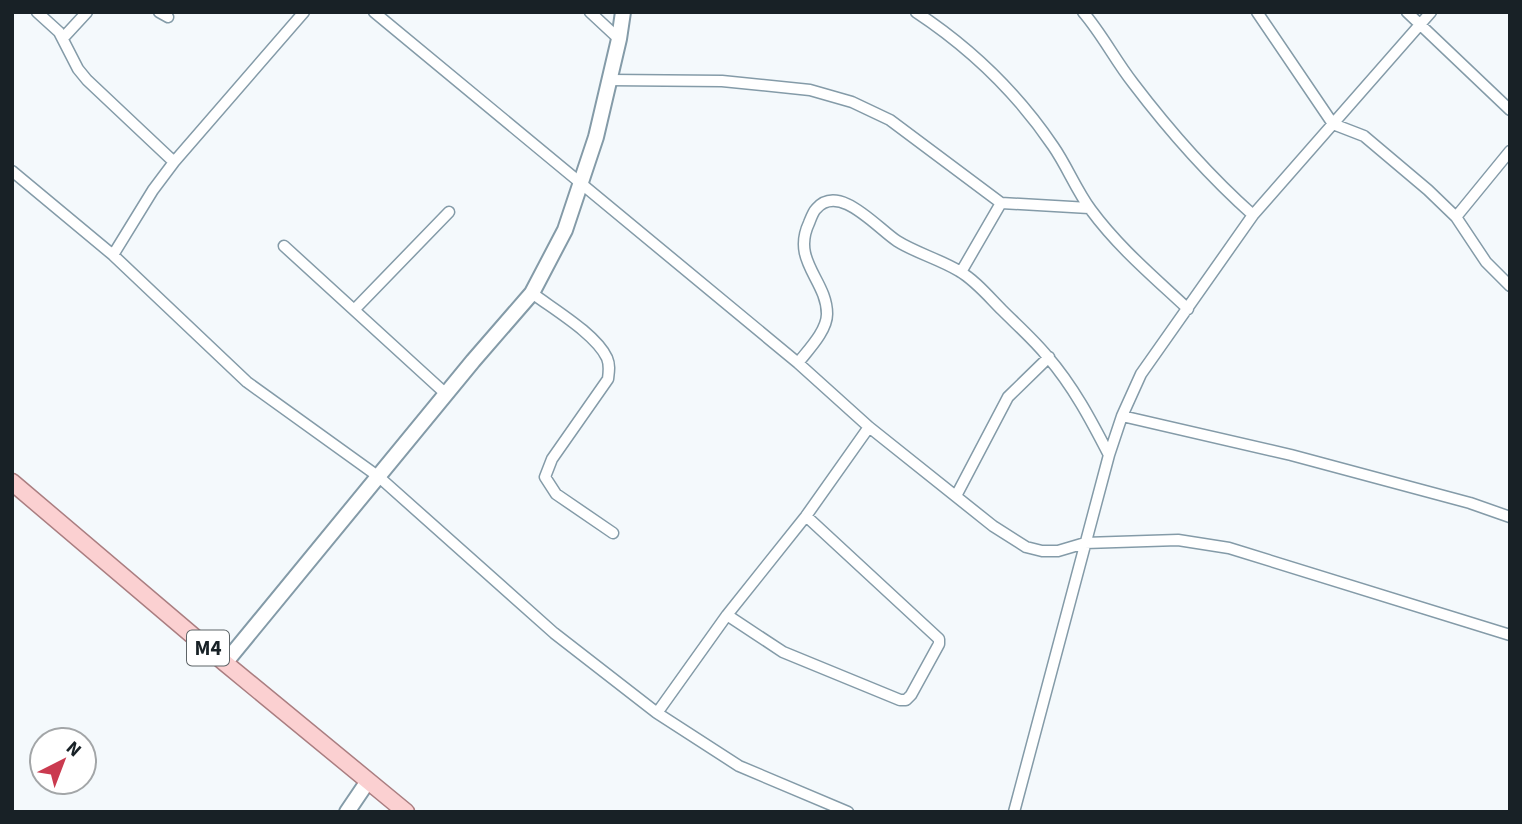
<svg xmlns="http://www.w3.org/2000/svg" width="1522" height="824" font-family="'Source Sans 3',sans-serif">
  <style>
    .lines { fill: none; stroke-linecap: round; stroke-linejoin: round }
    .street-casing { stroke: #849ba8; stroke-width: 13 }
    .secondary-casing { stroke: #849ba8; stroke-width: 18 }
    .primary-casing { stroke: #aa7e81; stroke-width: 19 }
    .street { stroke: #fff; stroke-width: 10 }
    .secondary { stroke: #fff; stroke-width: 14 }
    .primary { stroke: #fbd0d1; stroke-width: 16 }
    .labels { text-anchor: middle; stroke-width: 7; stroke-linejoin: round; paint-order: stroke }
    .shield { fill: #fff; stroke: #5d6467; stroke-width: 2 }
    .shield-label { font-size: 21px; font-weight: bold; fill: #182126 }
  </style>
  <rect width="100%" height="100%" fill="#f4f9fc"/>
  <g class="lines">
    <defs>
      <path id="street" d="M37 12 59 32 78 69 87 80 174 162
        M159 12 168 17
        M374 12 798 363 869 427 993 526 1026 547 1042 551H1058L1085 543 1178 540 1229 548 1510 635
        M590 12 619 39
        M916 12C969 47 1017 93 1053 146 1067 166 1076 190 1091 210 1119 248 1154 277 1188 309
        M1083 12C1102 34 1115 60 1133 83 1171 133 1207 174 1253 215
        M1257 12 1333 124 1364 136 1428 190 1456 217 1486 262 1510 286
        M1407 12 1510 110
        M63 38 87 12
        M609 80 722 81 810 90 852 102 890 120 1001 203 1089 208
        M12 171 113 255 247 382 379 477 554 633 657 713 727 615 806 516 869 427
        M1456 217 1510 151
        M284 246 446 394
        M113 255 153 190 174 162 304 12
        M961 272 1001 203
        M532 293C553 309 596 334 607 358 610 365 609 371 608 379L552 459 545 477 556 494 613 533
        M355 309 449 212
        M798 363C808 350 827 331 827 314 827 280 791 261 809 223 811 218 813 212 816 209 839 182 877 228 897 241 916 253 939 259 959 271 975 280 989 297 1002 310 1017 325 1034 340 1047 356 1073 386 1091 420 1109 455
        M1122 416 1291 455 1470 503 1510 517
        M956 496 1008 397 1049 357
        M727 615 783 652 900 700H906L911 695 939 644V639L806 516
        M657 713 739 766 848 812
        M1014 812 1109 455 1122 416 1141 374 1253 215 1431 12"/>
      <path id="secondary" d="M225 663 473 361 532 293 565 230 596 137 619 39 623 12
        M347 812 368 781"/>
      <path id="primary" d="M12 482 225 663 406 812"/>
    </defs>
    <!-- street casing -->
    <use href="#street" class="street-casing"/>
    <!-- secondary casing -->
    <use href="#secondary" class="secondary-casing"/>
    <!-- primary casing -->
    <use href="#primary" class="primary-casing"/>
    <!-- street -->
    <use href="#street" class="street"/>
    <!-- secondary -->
    <use href="#secondary" class="secondary"/>
    <!-- primary -->
    <use href="#primary" class="primary"/>
  </g>
  <g class="labels">
    <!-- shield labels -->
    <rect class="shield" x="187" y="630.5" width="42" height="35" rx="5"/>
    <g class="shield-label">
      <text x="208" y="655">M4</text>
    </g>
  </g>
  <!-- border -->
  <rect width="1522" height="824" fill="none" stroke="#182126" stroke-width="28"/>
  <!-- north arrow -->
  <g transform="translate(63 761) rotate(42)"><circle r="33" fill="#ffffff" stroke="#a3a6a8" stroke-width="2"/>
  <path d="M0-5L12 26L0 18L-12 26Z" fill="#ca3a4f"/>
  <text y="-10" font-size="19" font-weight="bold" text-anchor="middle" fill="#182126">N</text>
  </g>
</svg>
